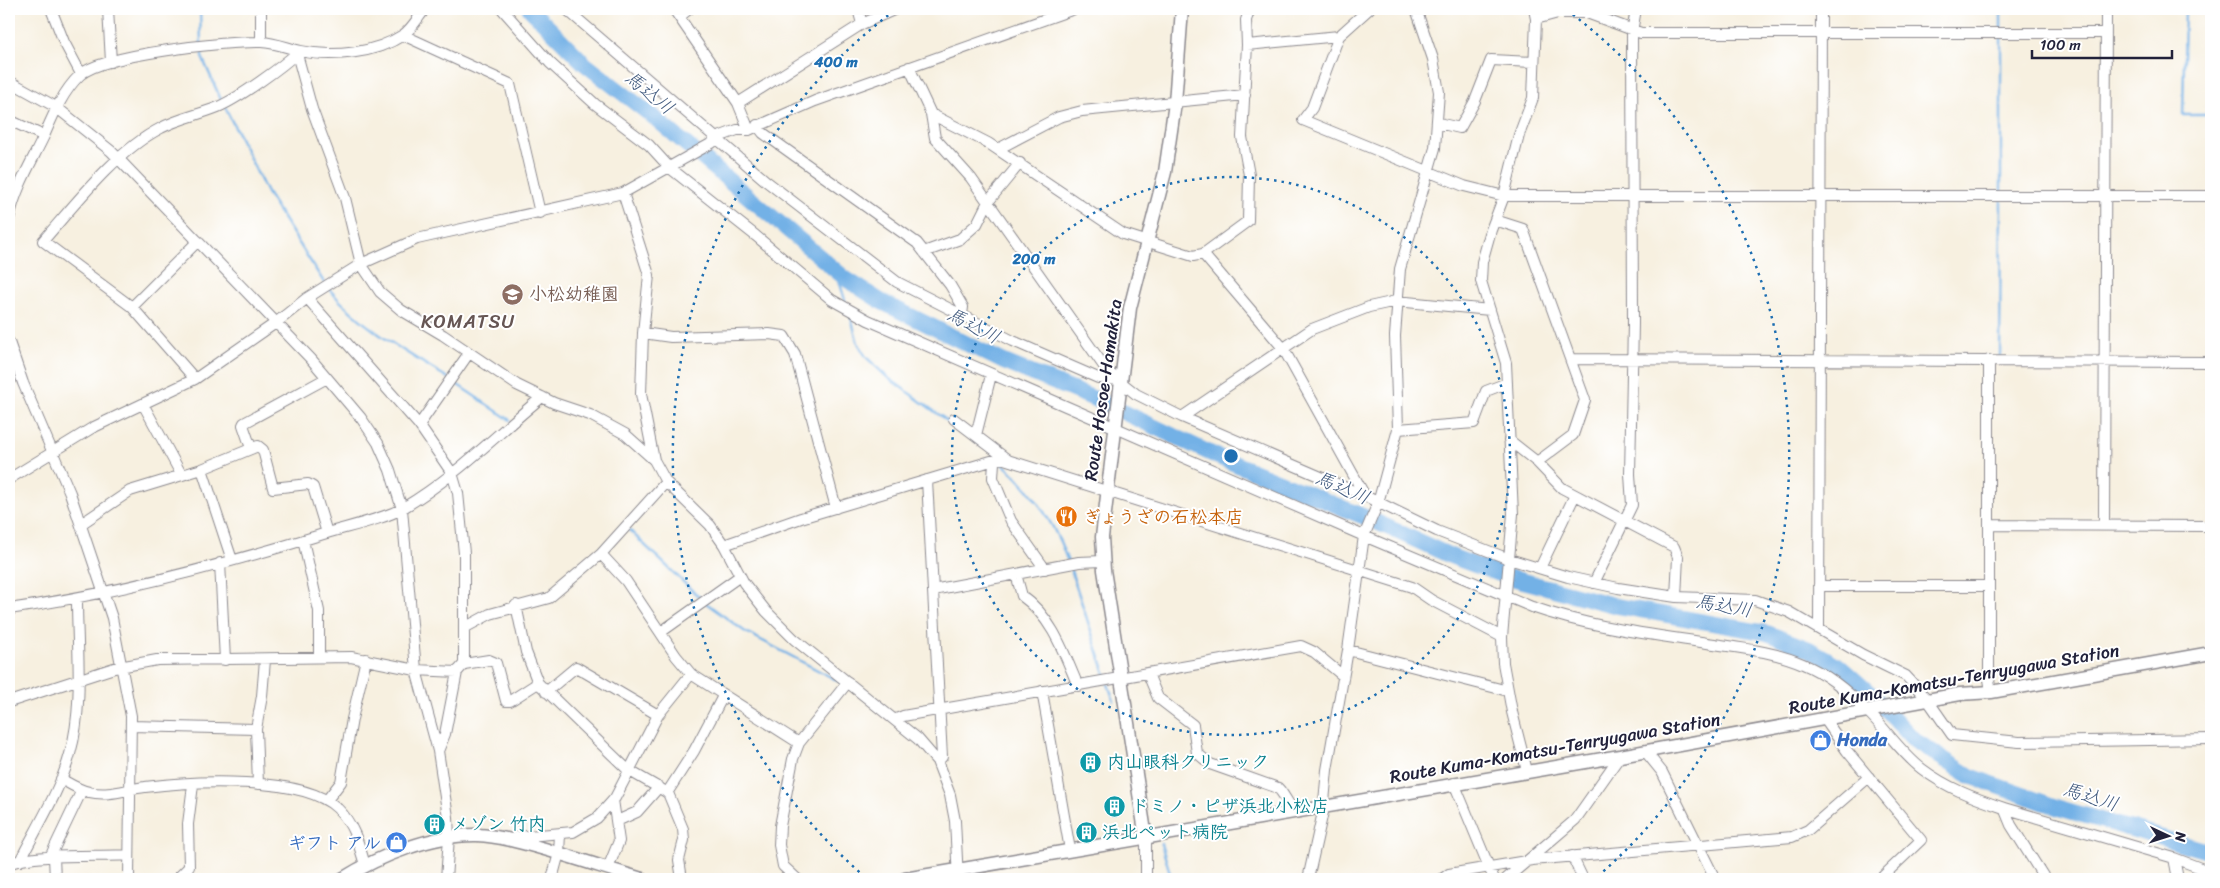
<svg xmlns="http://www.w3.org/2000/svg" width="2220" height="888" font-family="Sriracha,'Klee One',sans-serif">
  <style>
    .lines { fill: none; stroke-linecap: round; stroke-linejoin: round }
    .stream { stroke: #73b1e6; stroke-width: 2.5 }
    .river { stroke: #73b1e6; stroke-width: 16 }
    .minor-casing { stroke: #8c898e; stroke-width: 12 }
    .major-casing { stroke: #8c898e; stroke-width: 15 }
    .minor { stroke: #fff; stroke-width: 10 }
    .major { stroke: #fff; stroke-width: 12 }
    .ring { fill: none; stroke: #1f6fb2; stroke-width: 2.5; stroke-dasharray: 2.5 5 }
    .labels { text-anchor: middle; stroke-width: 4; stroke-linejoin: round; paint-order: stroke }
    .education-label { font-size: 18px; font-weight: bold; fill: #785e54; stroke: #fff; text-anchor: start }
    .street-label { font-size: 18px; fill: #22223b; stroke: #fff }
    .food-label { font-size: 18px; font-weight: bold; fill: #c56008; stroke: #fff; text-anchor: start }
    .shop-label { font-size: 18px; font-weight: bold; fill: #366cbe; stroke: #fff; text-anchor: start }
    .culture-label { font-size: 18px; font-weight: bold; fill: #0d838f; stroke: #fff; text-anchor: start }
    .water-label { font-size: 19px; font-style: italic; fill: #425b7f; stroke: #fff }
    .neighbourhood-label { font-size: 19px; letter-spacing: 1px; fill: #665654; stroke: #fff }
    .centre { fill: #1f6fb2; stroke: #fff; stroke-width: 2.5 }
    .ring-label { font-size: 15px; text-anchor: middle; font-weight: bold; fill: #1f6fb2; stroke: #fff; stroke-width: 4; stroke-linejoin: round; paint-order: stroke }
  </style>
  <rect width="100%" height="100%" fill="#fff"/>
  <filter id="ink" filterUnits="userSpaceOnUse"><feTurbulence type="fractalNoise" baseFrequency=".02" numOctaves="2"/><feDisplacementMap in="SourceGraphic" scale="10" xChannelSelector="R" yChannelSelector="G"/><feConvolveMatrix kernelMatrix="1 2 1 2 8 2 1 2 1" color-interpolation-filters="sRGB"/></filter>
  <filter id="wash" filterUnits="userSpaceOnUse"><feTurbulence type="fractalNoise" baseFrequency=".0096" numOctaves="4" result="noise"/><feDisplacementMap in="SourceGraphic" scale="20" xChannelSelector="R" yChannelSelector="G"/><feGaussianBlur stdDeviation="1.12" result="paint"/><feColorMatrix in="noise" values="0 0 0 0 0 0 0 0 0 0 0 0 0 0 0 0 0 1.4 0 .05"/><feComposite in="paint" operator="in"/></filter>
  <g filter="url(#wash)">
    <rect width="100%" height="100%" fill="#f7f0e0"/>
    <g class="lines">
      <!-- stream -->
      <path class="stream" d="M200 9 201 44
        M2185 9 2183 115H2211
        M2001 30V9
        M202 49V57L222 102
        M225 107 267 193 325 284
        M2001 193V36
        M836 271 845 300
        M329 289C361 327 405 352 448 378
        M851 318 858 343 866 357 887 377 982 446
        M2000 357 2001 198
        M452 381 510 420
        M1001 462C1032 489 1055 524 1068 562
        M627 528 700 598
        M1070 568 1106 676
        M706 603 744 631 842 683
        M1108 684 1114 701
        M1161 844 1172 879"/>
      <!-- river -->
      <path class="river" d="M530 9 585 64 656 119 846 279 882 302 1004 362 1102 402 1216 456 1372 520 1453 557 1508 577 1617 606 1767 633 1809 649 1839 666 1873 696 1914 740 1970 776 2059 808 2211 852"/>
    </g>
  </g>
  <g filter="url(#ink)">
    <g class="lines">
      <defs>
        <path id="minor" d="M51 9 64 42 81 74
          M108 9 111 62
          M261 9V42
          M502 9 550 63 595 104 649 145 670 168 756 236 832 300 868 320 1364 536 1532 607C1589 627 1648 634 1707 643 1739 648 1773 651 1803 664 1827 674 1850 693 1867 711 1886 729 1901 753 1922 769 1947 788 1974 798 2004 808
          M566 9 766 181 897 282 1013 341 1098 378 1119 380
          M671 9 675 11 738 103 749 130
          M858 9 862 24
          M1369 9 1339 36 1312 108 1303 120 1464 186 1504 196H2211
          M679 17 689 9
          M1536 19 1558 13H1587L1641 33H2106
          M403 35 510 84 540 213
          M1247 45 1339 36
          M297 54 312 109 345 198 361 264 380 292 401 310 443 335 517 385 554 403 590 415 625 434 654 460
          M909 67 931 114 988 143 1123 234 1193 256 1203 254 1248 221 1249 175 1242 137 1247 45 1246 20 1250 9
          M9 81 56 107 111 151 311 359 361 418 378 443 390 470 402 509 416 670 438 751 448 817 449 837 446 879
          M738 103 862 24 896 9
          M931 114 935 138 971 178 1108 372 1136 394 1182 417 1365 496 1437 531 1509 559 1568 577 1618 588 1676 597 1755 600 1789 612 1863 655 1906 676 1927 699 1952 735 2019 742 2211 739
          M9 120 44 136
          M1438 123 1460 128 1475 101 1491 60 1534 62
          M757 125 763 133 917 243 950 285 963 307 962 315
          M998 149 1059 117 1082 111 1245 95
          M623 193 649 275 643 333 641 394 654 460 666 482 710 525 724 545 744 583 766 611 794 639 918 739 937 761 950 795 955 821 958 879
          M9 219C15 189 31 163 44 136 53 115 63 91 80 75 103 54 228 41 261 42 277 43 287 48 301 51 333 58 376 53 403 35 412 29 419 16 425 9
          M1495 220 1523 229 1585 400 1573 435 1537 462
          M924 252 960 239 977 224 988 202 1020 163
          M1203 254 1283 348 1365 496
          M132 307 198 241
          M643 333 671 337 769 334 784 336 795 354 836 508
          M9 342 23 383 70 493 112 618 131 716 129 879
          M1570 359 2211 362
          M1989 360V679L1991 692
          M195 379 132 307 43 241C76 203 116 151 161 128 179 118 199 115 218 107 239 98 282 67 299 51
          M143 404 181 474
          M1182 417 1312 329 1369 307 1396 301 1490 310
          M954 419 1008 460
          M419 425 469 353
          M1398 429 1474 423 1486 391 1507 383
          M976 435 991 375
          M1509 440 1537 462 1562 488 1674 547 1678 557 1676 597
          M251 448 243 425 244 423 327 378
          M994 462 993 478 1011 521 1045 569
          M202 469 232 560
          M9 479 92 428 195 379 277 322 307 298 361 264 417 239 623 193 712 143 716 138 737 130H749L815 101 1074 9
          M927 480 942 757 937 761
          M81 524 130 491 202 469 258 446 263 450 273 488 308 484 313 487 327 533
          M1989 525 2211 526
          M2104 525 2106 9
          M303 540 319 611V657
          M724 545 801 518 1001 458 1412 587 1431 600 1502 637
          M601 554 626 581 676 656 691 674 799 743
          M220 563 225 660
          M1540 568 1575 495
          M1016 574 1022 596C1052 617 1064 653 1078 686
          M1594 583 1632 505 1630 474 1633 323 1632 32 1636 9
          M1820 586H1989
          M933 590 1079 562 1103 561
          M516 605 526 652 538 683 628 770 668 793 683 829 684 840 679 860 682 879
          M9 609C114 594 216 567 317 536 341 528 383 520 403 508 454 478 497 434 542 397
          M466 627 490 614 549 598 601 554 666 482
          M1819 628 1821 9
          M661 632 740 576
          M1348 650 1508 691
          M464 664 489 660 496 663 506 701H510L538 683
          M1148 674 1158 698 1193 725 1197 753 1210 764 1278 788C1285 795 1287 804 1295 811
          M1042 691 1070 850
          M546 692 576 667 658 715
          M9 702 114 668 157 660 351 657 416 670 457 672 464 664V553L458 493 452 473 419 425 307 298
          M1824 718 1847 751 1921 840 1880 879
          M896 719 903 716 1301 646 1314 652 1343 676
          M131 726 256 729
          M438 751 445 734 457 672
          M1645 751 1662 772 1715 879
          M1527 771 1512 712 1503 663 1502 637 1513 514 1506 363 1481 281 1482 262 1491 230 1504 196 1519 135 1533 98 1536 19 1534 9
          M61 779C70 784 79 790 89 792 109 797 126 789 145 787 191 781 302 775 337 808 353 823 359 844 365 865
          M1454 783 1494 879
          M258 784 256 729 262 696 265 660
          M667 793 694 751 723 696
          M327 800 341 782 352 719 366 659
          M617 821 637 812 659 787
          M1146 838V879
          M511 839 517 837 573 832 597 818 615 798 658 715 691 674
          M1572 856 1583 879
          M50 857 82 790
          M54 857 55 879
          M2174 858 2211 872
          M20 861C37 827 60 791 70 754 84 705 77 650 77 599
          M9 864C32 853 100 857 129 855
          M608 868 619 841 613 800
          M177 879 189 867 188 824 193 785
          M552 879 559 853 560 834
          M797 879 783 866 779 845 780 826 793 759 799 743 848 682
          M1308 879 1323 812 1327 770 1348 650 1364 536 1378 503 1398 429 1395 336 1400 269 1435 148 1439 92 1433 59 1416 9
          M1442 879 1449 874 1532 860 1792 837 1808 830 1869 777
          M1506 879 1575 820 1620 756
          M2045 879 2011 825 2004 808 2174 858 2178 879"/>
        <path id="major" d="M1146 838 1104 570 1102 537 1130 308 1165 172 1175 103 1182 9
          M342 879C379 856 433 834 477 835 499 836 520 842 541 848 575 858 609 869 642 879
          M905 879 1620 756 1960 694 1991 692 2211 653"/>
      </defs>
      <!-- minor casing -->
      <use href="#minor" class="minor-casing"/>
      <!-- major casing -->
      <use href="#major" class="major-casing"/>
      <!-- minor -->
      <use href="#minor" class="minor"/>
      <!-- major -->
      <use href="#major" class="major"/>
    </g>
  </g>
  <!-- distance rings -->
  <g class="ring">
    <circle cx="1231" cy="456" r="279"/>
    <path d="M865 877A558 558 0 0 1 895 10M1567 10A558 558 0 0 1 1597 877"/>
  </g>
  <!-- icons -->
  <defs>
    <symbol id="school-disc" viewBox="-11 -11 22 22"><circle r="9.5" fill="#8d6e63" stroke="#fff"/><path d="M0-5L7-2L0 1L-7-2ZM-4 1L0 2.5L4 1V4Q0 6-4 4Z" fill="#fff"/></symbol>
    <symbol id="restaurant-disc" viewBox="-11 -11 22 22"><circle r="9.5" fill="#e8710a" stroke="#fff"/><path d="M-5-6h1v4h1v-4h1v4h1v-4h1v5L-1.5 .5V6h-2V.5L-5-1ZM5-6V6H3V1.5H1.5Q1.5-4 5-6Z" fill="#fff"/></symbol>
    <symbol id="shop-disc" viewBox="-11 -11 22 22"><circle r="9.5" fill="#3f7fe0" stroke="#fff"/><path d="M-5-2.5h2.3a2.7 3.5 0 0 1 5.4 0H5L5.5 6h-11ZM-1.5-2.5h3a1.5 2.3 0 0 0-3 0Z" fill="#fff"/></symbol>
    <symbol id="building-disc" viewBox="-11 -11 22 22"><circle r="9.5" fill="#0f9aa8" stroke="#fff"/><path d="M-4-6H4V6H1V3H-1V6H-4ZM-2.5-4.3h1.7v1.8h-1.7ZM.8-4.3h1.7v1.8H.8ZM-2.5-1h1.7V.8h-1.7ZM.8-1h1.7V.8H.8Z" fill="#fff"/></symbol>
  </defs>
  <g fill-rule="evenodd">
    <use href="#school-disc" x="500" y="282" width="25" height="25"/>
    <use href="#restaurant-disc" x="1054" y="504" width="25" height="25"/>
    <use href="#shop-disc" x="1808" y="728" width="25" height="25"/>
    <use href="#building-disc" x="1078" y="750" width="25" height="25"/>
    <use href="#building-disc" x="1102" y="794" width="25" height="25"/>
    <use href="#building-disc" x="422" y="812" width="25" height="25"/>
    <use href="#building-disc" x="1074" y="820" width="25" height="25"/>
    <use href="#shop-disc" x="384" y="830" width="25" height="25"/>
  </g>
  <g class="labels">
    <!-- education labels -->
    <g class="education-label">
      <text x="529" y="300">小松幼稚園</text>
    </g>
    <!-- street labels -->
    <g class="street-label">
      <text transform="translate(1103 390) rotate(-82)" y="6">Route Hosoe-Hamakita</text>
      <text transform="translate(1954 679) rotate(-10)" y="6">Route Kuma-Komatsu-Tenryugawa Station</text>
      <text transform="translate(1555 748) rotate(-10)" y="6">Route Kuma-Komatsu-Tenryugawa Station</text>
    </g>
    <!-- food labels -->
    <g class="food-label">
      <text x="1083" y="523">ぎょうざの石松本店</text>
    </g>
    <!-- shop labels -->
    <g class="shop-label">
      <text x="1837" y="746">Honda</text>
      <text x="381" y="849" text-anchor="end">ギフト アル</text>
    </g>
    <!-- culture labels -->
    <g class="culture-label">
      <text x="1107" y="768">内山眼科クリニック</text>
      <text x="1131" y="812">ドミノ・ピザ浜北小松店</text>
      <text x="451" y="830">メゾン 竹内</text>
      <text x="1102" y="838">浜北ペット病院</text>
    </g>
    <!-- water labels -->
    <g class="water-label">
      <text transform="translate(650 92) rotate(39)" y="7">馬込川</text>
      <text transform="translate(974 325) rotate(27)" y="7">馬込川</text>
      <text transform="translate(1343 487) rotate(23)" y="7">馬込川</text>
      <text transform="translate(1724 605) rotate(10)" y="7">馬込川</text>
      <text transform="translate(2091 796) rotate(17)" y="7">馬込川</text>
    </g>
    <!-- neighbourhood labels -->
    <g class="neighbourhood-label">
      <text x="468" y="328">KOMATSU</text>
    </g>
  </g>
  <circle cx="1231" cy="456" r="8" class="centre"/>
  <g class="ring-label">
    <text x="836" y="67">400 m</text>
    <text x="1034" y="264">200 m</text>
  </g>
  <!-- margin -->
  <rect width="2220" height="888" fill="none" stroke="#fff" stroke-width="30"/>
  <!-- north arrow -->
  <g transform="translate(2168 836) rotate(94)" stroke="#ffffff" stroke-width="4" paint-order="stroke">
  <path d="M0-4L9 19L0 12L-9 19Z" fill="#22223b"/>
  <text y="-8" font-size="14" font-weight="bold" text-anchor="middle" fill="#22223b">N</text>
  </g>
  <!-- scale -->
  <path d="M2032 50v8h140v-8" fill="none" stroke="#22223b" stroke-width="2.5"/>
  <text x="2040" y="50" font-size="15" fill="#22223b" stroke="#ffffff" stroke-width="4" paint-order="stroke">100 m</text>
</svg>
